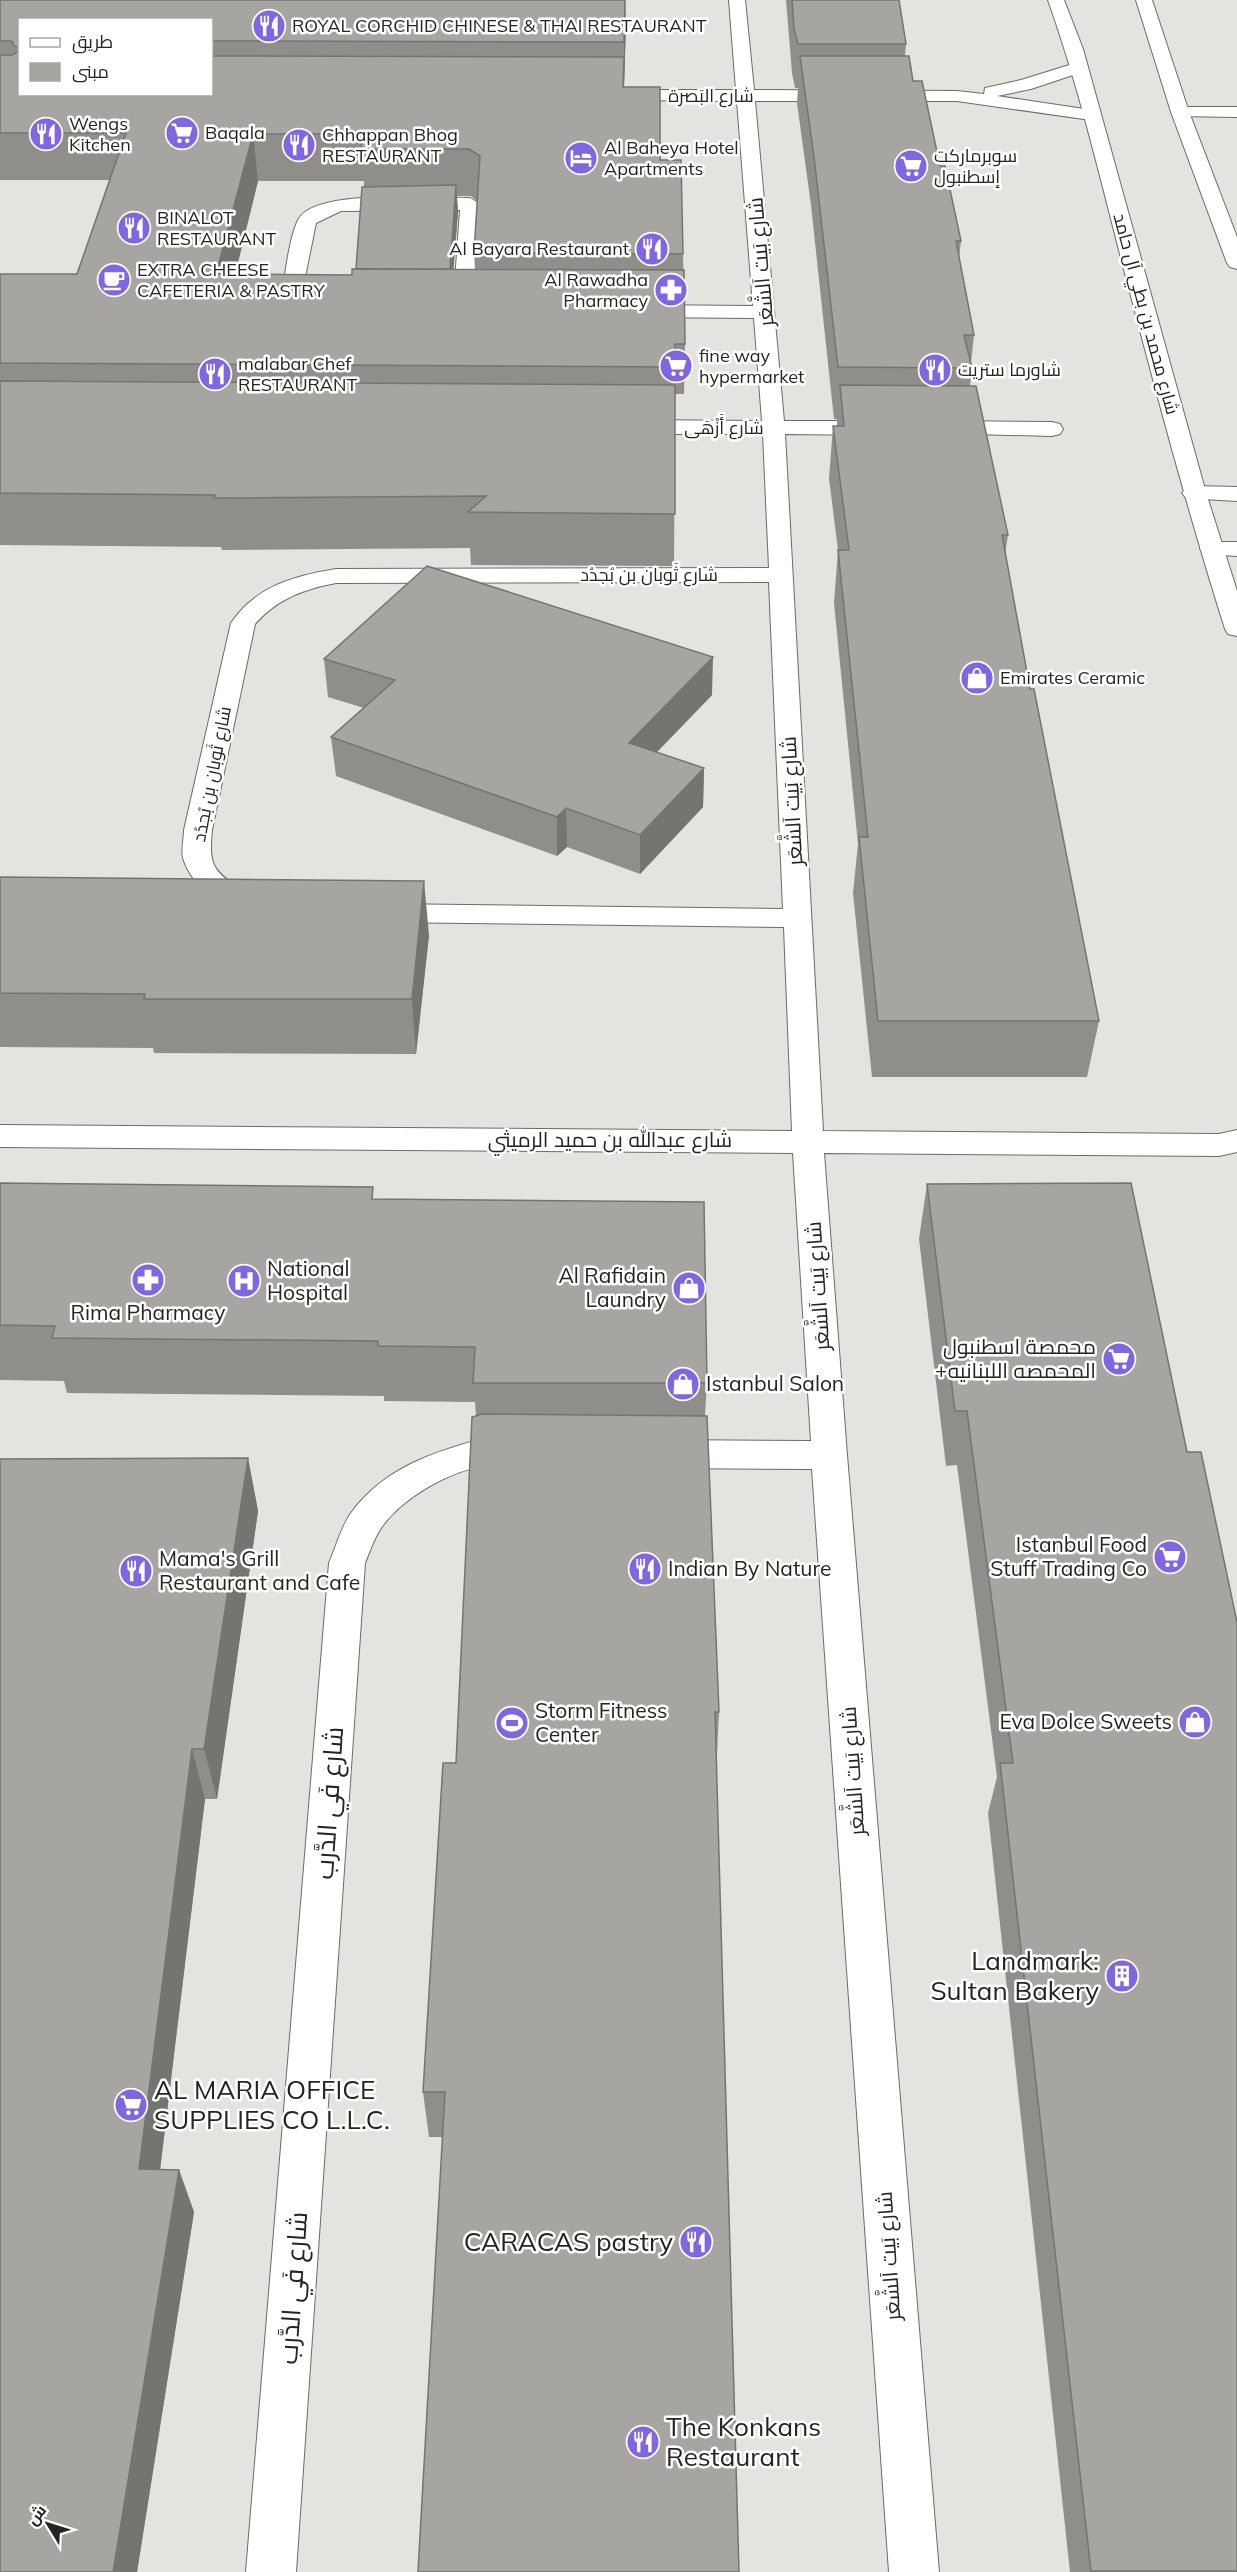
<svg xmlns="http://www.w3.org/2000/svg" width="1237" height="2572" font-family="Mulish,Cairo,sans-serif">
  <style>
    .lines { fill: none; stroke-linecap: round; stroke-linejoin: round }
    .service-casing { stroke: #6c6b68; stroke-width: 2 }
    .minor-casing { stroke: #6c6b68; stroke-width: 2 }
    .tertiary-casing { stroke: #6c6b68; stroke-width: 2 }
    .service { fill: #fff; fill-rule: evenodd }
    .minor { fill: #fff; fill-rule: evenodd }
    .tertiary { fill: #fff; fill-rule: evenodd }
    .wall { fill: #8f8e8a; fill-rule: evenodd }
    .shaded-wall { fill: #747471 }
    .building { fill: #a6a5a1; stroke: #747471; stroke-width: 1.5 }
    .labels { text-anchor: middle; stroke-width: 5; stroke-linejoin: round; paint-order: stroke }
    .far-poi-label { font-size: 18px; fill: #242422; stroke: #fff; text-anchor: start }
    .far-street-label { font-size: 18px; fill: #242422; stroke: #fff }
    .street-label { font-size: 21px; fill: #242422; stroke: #fff }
    .poi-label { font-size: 21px; fill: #242422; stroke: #fff; text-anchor: start }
    .near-street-label { font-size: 26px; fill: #242422; stroke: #fff }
    .near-poi-label { font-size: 26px; fill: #242422; stroke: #fff; text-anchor: end }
  </style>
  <rect width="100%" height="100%" fill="#e4e3df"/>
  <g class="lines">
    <defs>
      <path id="service" d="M1180 107H1237V117L1174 116 1171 112 1174 108Z"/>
      <path id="minor" d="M729 0H745L754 90 957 91 984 94 985 88 1021 80 1079 62 1085 63 1088 67 1085 71 1031 89 997 96 1091 110 1100 115 1091 120 957 101H755L784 421H877L885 423 888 428 885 433 877 435 785 434 823 1131 1219 1134 1237 1130V1152L1219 1156 824 1153 847 1455 939 2572H889L812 1469 665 1468 653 1464 647 1454 653 1444 665 1440 811 1441 793 1153 0 1147V1125L792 1131 784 927 381 922 371 919 367 913 371 907 381 904 783 909 769 582 336 583C304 589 277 599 255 624L212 830C209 862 211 871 240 888 247 893 253 896 258 903L254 909C225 917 191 885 183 858 181 850 184 838 184 830L231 623C256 586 294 576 336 569L769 568 763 434H632L624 432 621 427 624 422 632 420 762 421 754 318 638 317 631 315 628 311 631 307 638 305 753 306 737 101 615 100 606 95 615 90H736Z
        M470 198 480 204 473 310 470 314H456L453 310 460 210 341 211 316 223 302 292 305 297 321 308 318 312C302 317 288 307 282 292 286 271 289 239 298 220 313 188 437 198 470 198Z
        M941 421 1052 422 1060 424 1063 429 1060 434 1052 436 933 433 930 428 933 423Z
        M1194 486 1237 487V501L1186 498 1182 493 1186 488Z
        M1212 542H1237V556L1204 554 1200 549 1204 544Z
        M485 1438 514 1439 526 1443 532 1453 526 1463C512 1468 500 1464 485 1466 450 1470 396 1501 378 1533 373 1542 369 1553 365 1563L296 2572H246L329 1563C336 1547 341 1527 351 1513 385 1467 434 1452 485 1438Z"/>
      <path id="tertiary" d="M1048 0H1064L1083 49 1206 493 1237 591V636L1228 634 1225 629C1187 509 1155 388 1123 266 1100 177 1079 87 1048 0Z
        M1136 0H1152L1189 112 1237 237V269L1230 267 1227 263 1171 112Z"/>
    </defs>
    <!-- service casing -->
    <use href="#service" class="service-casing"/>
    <!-- minor casing -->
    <use href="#minor" class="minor-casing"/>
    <!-- tertiary casing -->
    <use href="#tertiary" class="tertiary-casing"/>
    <!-- service -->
    <use href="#service" class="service"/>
    <!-- minor -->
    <use href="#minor" class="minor"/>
    <!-- tertiary -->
    <use href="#tertiary" class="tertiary"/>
  </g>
  <!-- wall -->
  <path class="wall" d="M0 0 626 24 624 87 660 160 683 254 685 344 684 394H675L674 566 471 565 470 548 222 550 221 547 0 545V274H77L110 180H0ZM20 20H212V94H20ZM258 181H364V187L356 269 352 275 235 274ZM457 196H471L477 201 474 253 475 270 453 269 458 212Z
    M786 0H899L906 44 905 56 940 166 961 241 959 258 974 335 971 363 972 368 970 386 1008 535 1005 555 1030 689 1099 1021 1087 1077H872L853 893 858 844 834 603 838 550 829 478 833 426H837V419H834L811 205 797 103 798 88H795L792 73Z
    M324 659 712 695 657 752 704 768 703 807 640 874 567 847 557 856 336 776 331 737 364 708 328 697Z
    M0 877 429 935 416 1054 154 1053 153 1048 0 1047Z
    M0 1183 375 1199 707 1383 705 1416 719 1712 717 1755 442 2137H429L423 2092 456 1763 476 1416 475 1402 384 1401V1396L67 1393 64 1381 0 1380Z
    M927 1184 1187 1452 1237 1622V2572H1070L988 1813 997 1777 957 1465 946 1466 919 1239Z
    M248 1458 258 1511 217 1799H205L160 2170H179L194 2212 137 2572H0Z"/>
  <!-- shaded-wall -->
  <path class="shaded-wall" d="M625 0 626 24 624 88V42Z
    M253 134 258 181 223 324 216 274Z
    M456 185 458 212 451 302 449 274Z
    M713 657 712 695 629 781V743Z
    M704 768 703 807 640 874V835Z
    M566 808 567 847 557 856V817Z
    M424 881 429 935 416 1054 412 999Z
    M248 1458 258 1511 217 1799 204 1749Z
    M192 1749 205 1799 155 2211 139 2169Z
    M179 2170 194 2212 137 2572H113Z"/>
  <!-- building -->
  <path class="building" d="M0 0H625L624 42 212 41V20H20V48L14 46 12 41H0Z
    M792 0H899L906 44H798L794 29Z
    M20 51V94H212V56L624 57 623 87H660V160H681L683 254 474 253 480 156 469 149H361L362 134H253L216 274 352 275V269L684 270 685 344H675V367L0 363V274H77L126 133H0V55H12Z
    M800 56H909L913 81H922L940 166H945L961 241H956L974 335H964L972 368 838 367 814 157Z
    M456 185 450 269H356L362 187Z
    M0 381 675 385V514L468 512 486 496 214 498 215 495 0 493Z
    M840 385 976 386 1008 535H1002L1030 689H1034L1099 1021H878L859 837H868L838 550H849L833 426H844Z
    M427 566 713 657 629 743 704 768 640 835 566 808 557 817 331 737 395 680 324 659Z
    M0 877 424 881 412 999H144L145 994 0 993Z
    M0 1183 373 1187 372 1199 704 1202 707 1383H473L475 1347 378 1346V1341L52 1338 55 1326 0 1325Z
    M1131 1183 1187 1452H1201L1237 1622V2571H1091L1000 1763H1013L967 1411H955L927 1184Z
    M482 1414 707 1416 719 1712H715L739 2572H418L445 2092H423L443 1763H456L472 1417Z
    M248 1458 204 1749H192L139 2169 179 2170 113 2572H0V1459Z"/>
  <!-- icons -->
  <defs>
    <symbol id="restaurant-disc" viewBox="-11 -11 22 22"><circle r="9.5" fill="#8066e1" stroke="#fff"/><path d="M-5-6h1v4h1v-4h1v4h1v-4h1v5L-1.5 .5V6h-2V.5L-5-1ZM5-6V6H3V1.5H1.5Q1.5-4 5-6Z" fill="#fff"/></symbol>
    <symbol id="supermarket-disc" viewBox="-11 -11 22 22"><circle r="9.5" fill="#8066e1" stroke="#fff"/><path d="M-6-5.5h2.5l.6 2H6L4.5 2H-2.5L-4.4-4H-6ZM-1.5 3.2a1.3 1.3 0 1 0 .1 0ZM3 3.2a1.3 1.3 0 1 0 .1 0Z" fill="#fff"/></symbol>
    <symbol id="hotel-disc" viewBox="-11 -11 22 22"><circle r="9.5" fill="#8066e1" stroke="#fff"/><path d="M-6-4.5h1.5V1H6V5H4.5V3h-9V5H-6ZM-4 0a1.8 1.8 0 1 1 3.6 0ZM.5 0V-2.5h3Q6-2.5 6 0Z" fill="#fff"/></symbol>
    <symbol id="cafe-disc" viewBox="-11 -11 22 22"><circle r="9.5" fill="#8066e1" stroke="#fff"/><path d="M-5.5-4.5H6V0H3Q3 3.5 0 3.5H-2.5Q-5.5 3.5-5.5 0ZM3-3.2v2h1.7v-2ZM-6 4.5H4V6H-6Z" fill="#fff"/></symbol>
    <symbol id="pharmacy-disc" viewBox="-11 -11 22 22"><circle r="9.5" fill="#8066e1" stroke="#fff"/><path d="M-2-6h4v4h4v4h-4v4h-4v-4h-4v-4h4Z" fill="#fff"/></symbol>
    <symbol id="shop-disc" viewBox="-11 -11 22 22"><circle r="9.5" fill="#8066e1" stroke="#fff"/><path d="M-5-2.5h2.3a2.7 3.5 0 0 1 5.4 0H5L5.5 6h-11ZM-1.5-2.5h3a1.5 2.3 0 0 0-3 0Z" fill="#fff"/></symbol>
    <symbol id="hospital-disc" viewBox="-11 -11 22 22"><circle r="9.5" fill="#8066e1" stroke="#fff"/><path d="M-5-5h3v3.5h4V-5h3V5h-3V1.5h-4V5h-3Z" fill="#fff"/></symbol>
    <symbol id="stadium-disc" viewBox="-11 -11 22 22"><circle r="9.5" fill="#8066e1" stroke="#fff"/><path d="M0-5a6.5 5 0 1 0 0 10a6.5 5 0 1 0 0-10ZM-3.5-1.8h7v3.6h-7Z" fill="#fff"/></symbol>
    <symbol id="building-disc" viewBox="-11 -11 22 22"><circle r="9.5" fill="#8066e1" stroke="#fff"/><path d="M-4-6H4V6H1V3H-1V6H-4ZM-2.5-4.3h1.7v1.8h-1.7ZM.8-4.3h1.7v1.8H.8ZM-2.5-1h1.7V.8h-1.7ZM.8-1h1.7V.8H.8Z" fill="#fff"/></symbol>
  </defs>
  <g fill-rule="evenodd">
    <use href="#restaurant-disc" x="250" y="7" width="38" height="38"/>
    <use href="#supermarket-disc" x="163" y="114" width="38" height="38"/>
    <use href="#restaurant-disc" x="27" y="115" width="38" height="38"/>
    <use href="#restaurant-disc" x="280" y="126" width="38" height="38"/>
    <use href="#hotel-disc" x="562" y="139" width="38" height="38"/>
    <use href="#supermarket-disc" x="892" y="147" width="38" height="38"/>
    <use href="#restaurant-disc" x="115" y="209" width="38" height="38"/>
    <use href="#restaurant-disc" x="633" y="230" width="38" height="38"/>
    <use href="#cafe-disc" x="95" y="261" width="38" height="38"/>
    <use href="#pharmacy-disc" x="652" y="271" width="38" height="38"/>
    <use href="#supermarket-disc" x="657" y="347" width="38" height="38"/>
    <use href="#restaurant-disc" x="916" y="351" width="38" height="38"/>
    <use href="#restaurant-disc" x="196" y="355" width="38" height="38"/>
    <use href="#shop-disc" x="958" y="659" width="38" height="38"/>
    <use href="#pharmacy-disc" x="129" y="1261" width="38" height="38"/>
    <use href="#hospital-disc" x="225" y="1262" width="38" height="38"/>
    <use href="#shop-disc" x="670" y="1269" width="38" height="38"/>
    <use href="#supermarket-disc" x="1100" y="1340" width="38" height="38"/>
    <use href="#shop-disc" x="664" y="1365" width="38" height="38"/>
    <use href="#supermarket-disc" x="1151" y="1538" width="38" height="38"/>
    <use href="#restaurant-disc" x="626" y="1550" width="38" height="38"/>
    <use href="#restaurant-disc" x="117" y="1552" width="38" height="38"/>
    <use href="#shop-disc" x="1176" y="1703" width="38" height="38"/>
    <use href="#stadium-disc" x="493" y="1704" width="38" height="38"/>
    <use href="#building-disc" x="1103" y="1957" width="38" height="38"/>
    <use href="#supermarket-disc" x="112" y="2086" width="38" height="38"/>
    <use href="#restaurant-disc" x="677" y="2223" width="38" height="38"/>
    <use href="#restaurant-disc" x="624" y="2423" width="38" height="38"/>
  </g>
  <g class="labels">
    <!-- far-poi labels -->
    <g class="far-poi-label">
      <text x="292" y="32">ROYAL CORCHID CHINESE &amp; THAI RESTAURANT</text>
      <text x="69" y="130">Wengs<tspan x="69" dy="21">Kitchen</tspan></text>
      <text x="205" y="139">Baqala</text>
      <text x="322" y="141">Chhappan Bhog<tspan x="322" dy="21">RESTAURANT</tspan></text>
      <text x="604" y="154">Al Baheya Hotel<tspan x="604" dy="21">Apartments</tspan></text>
      <text x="934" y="162">سوبرماركت<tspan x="934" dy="21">إسطنبول</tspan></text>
      <text x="157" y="224">BINALOT<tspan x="157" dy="21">RESTAURANT</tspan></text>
      <text x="629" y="255" text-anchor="end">Al Bayara Restaurant</text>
      <text x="137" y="276">EXTRA CHEESE<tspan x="137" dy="21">CAFETERIA &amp; PASTRY</tspan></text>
      <text x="648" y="286" text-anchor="end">Al Rawadha<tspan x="648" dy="21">Pharmacy</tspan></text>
      <text x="699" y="362">fine way<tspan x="699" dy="21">hypermarket</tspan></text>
      <text x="238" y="370">malabar Chef<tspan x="238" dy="21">RESTAURANT</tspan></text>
      <text x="958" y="376">شاورما ستريت</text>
      <text x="1000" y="684">Emirates Ceramic</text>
    </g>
    <!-- far-street labels -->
    <g class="far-street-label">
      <text x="711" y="102">شارع البَصرة</text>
      <text transform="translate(1146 314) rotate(75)" y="6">شارع محمد بن بطي آل حامد</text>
      <text x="724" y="434">شارع أَزْهَى</text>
      <text x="649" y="581">شارع ثَوبان بن بُجدُد</text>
      <text transform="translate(212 774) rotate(-79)" y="6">شارع ثَوبان بن بُجدُد</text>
    </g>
    <!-- street labels -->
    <g class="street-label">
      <text transform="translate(761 262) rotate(-95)" y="7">شارع بَيت اَلشَّعَر</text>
      <text transform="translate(792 801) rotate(-93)" y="7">شارع بَيت اَلشَّعَر</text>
      <text x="610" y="1147">شارع عبدالله بن حميد الرميثي</text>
      <text transform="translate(818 1286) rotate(-94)" y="7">شارع بَيت اَلشَّعَر</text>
      <text transform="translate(853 1771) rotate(-94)" y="7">شارع بَيت اَلشَّعَر</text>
      <text transform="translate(889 2256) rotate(-94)" y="7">شارع بَيت اَلشَّعَر</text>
    </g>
    <!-- poi labels -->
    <g class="poi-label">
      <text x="267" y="1276">National<tspan x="267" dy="24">Hospital</tspan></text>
      <text x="666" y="1283" text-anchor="end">Al Rafidain<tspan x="666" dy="24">Laundry</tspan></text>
      <text x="148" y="1320" text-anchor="middle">Rima Pharmacy</text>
      <text x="1096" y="1354" text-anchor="end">محمصة اسطنبول<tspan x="1096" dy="24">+المحمصه اللبنانيه</tspan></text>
      <text x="706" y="1391">Istanbul Salon</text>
      <text x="1147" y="1552" text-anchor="end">Istanbul Food<tspan x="1147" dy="24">Stuff Trading Co</tspan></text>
      <text x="159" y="1566">Mama's Grill<tspan x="159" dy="24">Restaurant and Cafe</tspan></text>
      <text x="668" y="1576">Indian By Nature</text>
      <text x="535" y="1718">Storm Fitness<tspan x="535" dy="24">Center</tspan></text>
      <text x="1172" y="1729" text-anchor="end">Eva Dolce Sweets</text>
    </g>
    <!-- near-street labels -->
    <g class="near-street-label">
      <text transform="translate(329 1803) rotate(-86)" y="9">شارع فَي الدَّرب</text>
      <text transform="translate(293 2288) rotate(-86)" y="9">شارع فَي الدَّرب</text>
    </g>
    <!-- near-poi labels -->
    <g class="near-poi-label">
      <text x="1099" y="1970">Landmark:<tspan x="1099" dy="30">Sultan Bakery</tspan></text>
      <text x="154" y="2099" text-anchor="start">AL MARIA OFFICE<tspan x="154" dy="30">SUPPLIES CO L.L.C.</tspan></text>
      <text x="673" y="2251">CARACAS pastry</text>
      <text x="666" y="2436" text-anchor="start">The Konkans<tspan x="666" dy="30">Restaurant</tspan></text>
    </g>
  </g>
  <!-- legend -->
  <rect x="18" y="18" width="195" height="78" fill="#ffffff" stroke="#a7a7a7" stroke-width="1.5"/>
  <rect x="30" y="38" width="30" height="9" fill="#ffffff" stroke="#a7a7a7" stroke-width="1.5"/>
  <text x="72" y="48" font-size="18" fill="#242422">طريق</text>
  <rect x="30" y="63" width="30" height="18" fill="#a6a5a1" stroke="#a7a7a7" stroke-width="1.5"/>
  <text x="72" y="78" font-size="18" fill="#242422">مبنى</text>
  <!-- north arrow -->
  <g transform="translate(48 2524) rotate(308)" stroke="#ffffff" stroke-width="4.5" paint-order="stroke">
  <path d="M0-4.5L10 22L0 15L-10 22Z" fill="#242422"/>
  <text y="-9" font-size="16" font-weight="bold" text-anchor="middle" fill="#242422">ش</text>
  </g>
</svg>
